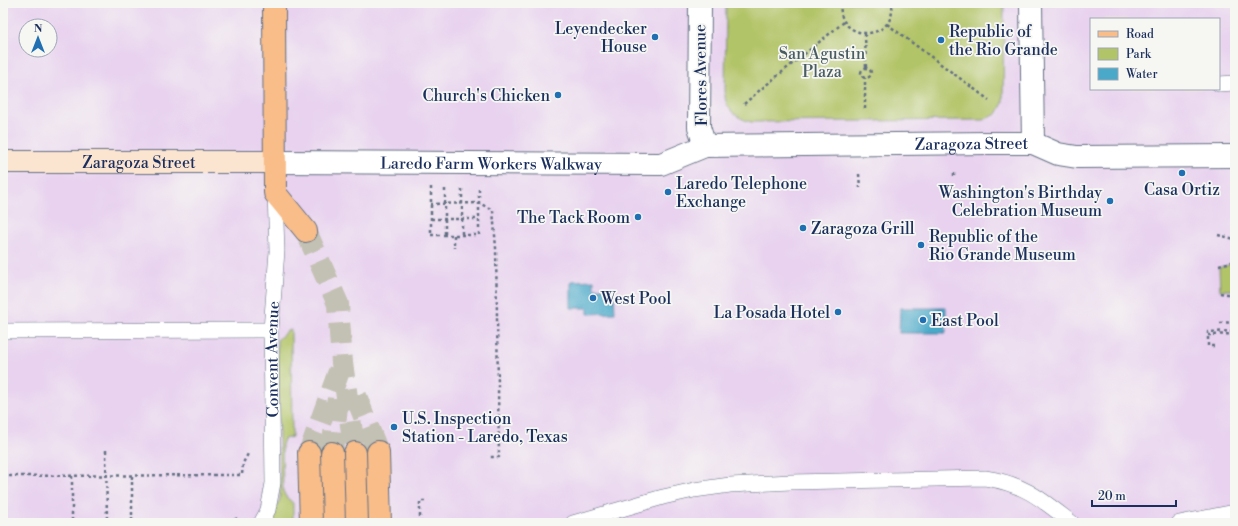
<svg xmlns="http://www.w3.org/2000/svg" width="1238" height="526" font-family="'Libre Bodoni',serif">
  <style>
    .built { fill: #e8d2ef; fill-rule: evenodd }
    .green { fill: #b2c468; stroke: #667a63 }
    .water { fill: #4aa9c9; stroke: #326c94 }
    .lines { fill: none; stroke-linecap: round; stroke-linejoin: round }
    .primary-tunnel { stroke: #c3c1b4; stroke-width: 22; stroke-dasharray: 22 11; stroke-linecap: butt }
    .lane-casing { stroke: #646f83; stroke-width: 16 }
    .street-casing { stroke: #646f83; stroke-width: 24 }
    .secondary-casing { stroke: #646f83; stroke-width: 24 }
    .primary-casing { stroke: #646f83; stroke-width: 24 }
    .path { stroke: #646f83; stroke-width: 2.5; stroke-dasharray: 3 3; stroke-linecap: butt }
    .lane { stroke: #fff; stroke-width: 15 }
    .street { stroke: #fff; stroke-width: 22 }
    .secondary { stroke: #fce5d0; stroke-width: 22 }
    .primary { stroke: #f8bd89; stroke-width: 22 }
    .path-bridge { stroke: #646f83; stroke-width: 2.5; stroke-dasharray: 3 3; stroke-linecap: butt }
    .poi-dot { fill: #1f6fb2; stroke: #f6f6f2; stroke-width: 1.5 }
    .labels { text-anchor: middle; stroke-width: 3.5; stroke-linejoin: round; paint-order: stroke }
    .poi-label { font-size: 16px; fill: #1b2f5e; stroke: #f6f6f2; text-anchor: start }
    .park-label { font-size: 16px; fill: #485c61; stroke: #f6f6f2 }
    .street-label { font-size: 16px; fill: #1b2f5e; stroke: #f6f6f2 }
  </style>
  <rect width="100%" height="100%" fill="#f6f6f2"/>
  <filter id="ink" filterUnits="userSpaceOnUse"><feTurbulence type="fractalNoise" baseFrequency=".025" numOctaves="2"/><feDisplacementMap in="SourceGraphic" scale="8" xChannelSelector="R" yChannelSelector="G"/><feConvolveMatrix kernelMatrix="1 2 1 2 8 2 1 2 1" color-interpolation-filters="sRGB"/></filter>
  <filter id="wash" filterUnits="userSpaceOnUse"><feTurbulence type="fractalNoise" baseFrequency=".012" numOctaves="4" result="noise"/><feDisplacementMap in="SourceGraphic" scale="16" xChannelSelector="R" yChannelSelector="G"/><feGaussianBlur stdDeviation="0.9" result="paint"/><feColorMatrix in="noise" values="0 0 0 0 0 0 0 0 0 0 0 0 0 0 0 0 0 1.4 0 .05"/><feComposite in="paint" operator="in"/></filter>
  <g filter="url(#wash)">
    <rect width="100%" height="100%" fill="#ede5c9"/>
    <!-- built -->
    <path class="built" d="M3 3H1235V523H3ZM1091 19H1219V89H1091ZM26 26H50V50H26Z"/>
    <!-- green -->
    <path class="green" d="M726 3H1004L1003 103 997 114 983 120 751 122C737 118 727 111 725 97Z
      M1235 260V290H1220L1219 268 1231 264Z
      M291 330 292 437 284 439 282 445 283 491 286 497 293 503V523H271L280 499V489L277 340 287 331Z"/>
    <!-- water -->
    <path class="water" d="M594 280V288H614L615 313 588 314V308H571V281Z
      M900 308H946V333H899Z"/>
  </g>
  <g filter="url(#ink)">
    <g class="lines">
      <!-- primary-tunnel -->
      <path class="primary-tunnel" d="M306 231 338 304 342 363 355 453
        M356 396 378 452
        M309 453 341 366
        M332 453 338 398"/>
      <defs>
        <g id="lane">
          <path d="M1219 84 1235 83"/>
          <path d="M3 331 271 330"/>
          <path id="s1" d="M261 523 268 510 273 483 271 330 277 251 275 193"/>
          <path d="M573 523 663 497 694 490 730 485 791 482 985 478C1025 484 1041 499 1072 523"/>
          <path d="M1179 523 1235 512"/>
        </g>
        <g id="street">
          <path d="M700 3 699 127 705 146"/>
          <path d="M1031 3 1033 143"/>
          <path id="s2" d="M275 162 661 164 705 146 990 143H1033L1058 154 1077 157 1235 156"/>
        </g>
        <g id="secondary">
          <path id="s3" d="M3 162H275"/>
        </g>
        <path id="primary" d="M274 3 275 193 306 231
          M378 452 380 523
          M309 453 311 523
          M332 453 334 523
          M355 453 357 523"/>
      </defs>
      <!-- lane casing -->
      <use href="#lane" class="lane-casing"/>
      <!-- street casing -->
      <use href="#street" class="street-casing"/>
      <!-- secondary casing -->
      <use href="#secondary" class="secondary-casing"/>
      <!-- primary casing -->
      <use href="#primary" class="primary-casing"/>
      <!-- path -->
      <path class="path" d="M841 3C835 42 897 44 892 3
        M887 24 989 100
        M865 34 866 68
        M861 73a5 5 0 1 1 10 0a5 5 0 1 1-10 0Z
        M744 104 760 90 844 22
        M865 109V78
        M954 173V179
        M859 174 860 188
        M431 187V235H479V203L431 204
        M445 189V235
        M462 189V235
        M479 189V203L493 210 496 248 499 457H490
        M431 219H479
        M454 235V248
        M1218 235 1235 239
        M1219 265 1232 262 1235 258
        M1220 293 1235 295
        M1220 323 1235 322
        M1208 335 1235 334
        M1214 346H1208V332L1235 331
        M3 476 242 475 243 463 249 452
        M72 476V523
        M132 476V523
        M223 523 239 518
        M420 523V501H425"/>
      <!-- lane -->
      <use href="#lane" class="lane"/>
      <!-- street -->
      <use href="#street" class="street"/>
      <!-- secondary -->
      <use href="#secondary" class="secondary"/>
      <!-- primary -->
      <use href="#primary" class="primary"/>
      <!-- path-bridge -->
      <path class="path-bridge" d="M106 450 107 523"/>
    </g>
  </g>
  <!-- markers -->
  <g class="poi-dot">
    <circle cx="655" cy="37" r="4"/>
    <circle cx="941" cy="40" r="4"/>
    <circle cx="558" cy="95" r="4"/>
    <circle cx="1182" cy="173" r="4"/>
    <circle cx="668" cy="192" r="4"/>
    <circle cx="1110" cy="201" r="4"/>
    <circle cx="638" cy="217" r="4"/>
    <circle cx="803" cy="228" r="4"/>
    <circle cx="921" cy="245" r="4"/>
    <circle cx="593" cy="298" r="4"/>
    <circle cx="838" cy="312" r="4"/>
    <circle cx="923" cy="320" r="4"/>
    <circle cx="394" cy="427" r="4"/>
  </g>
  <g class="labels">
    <!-- poi labels -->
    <g class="poi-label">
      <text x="647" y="34" text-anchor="end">Leyendecker<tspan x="647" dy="18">House</tspan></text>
      <text x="949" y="37">Republic of<tspan x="949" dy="18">the Rio Grande</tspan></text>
      <text x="550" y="101" text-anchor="end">Church's Chicken</text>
      <text x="676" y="189">Laredo Telephone<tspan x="676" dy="18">Exchange</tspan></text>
      <text x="1182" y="195" text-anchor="middle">Casa Ortiz</text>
      <text x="1102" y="198" text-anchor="end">Washington's Birthday<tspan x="1102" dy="18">Celebration Museum</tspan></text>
      <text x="630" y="223" text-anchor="end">The Tack Room</text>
      <text x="811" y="234">Zaragoza Grill</text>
      <text x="929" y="242">Republic of the<tspan x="929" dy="18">Rio Grande Museum</tspan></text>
      <text x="601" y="304">West Pool</text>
      <text x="830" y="318" text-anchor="end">La Posada Hotel</text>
      <text x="931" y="326">East Pool</text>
      <text x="402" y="424">U.S. Inspection<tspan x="402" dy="18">Station - Laredo, Texas</tspan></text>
    </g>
    <!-- park labels -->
    <g class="park-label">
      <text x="822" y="59">San Agustin<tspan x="822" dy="18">Plaza</tspan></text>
    </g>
    <!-- street labels -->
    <g class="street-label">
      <text transform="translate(700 75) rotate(-91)" y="6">Flores Avenue</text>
      <text dy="6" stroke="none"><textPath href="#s2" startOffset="700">Zaragoza Street</textPath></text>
      <text dy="6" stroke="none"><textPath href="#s3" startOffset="136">Zaragoza Street</textPath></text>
      <text dy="6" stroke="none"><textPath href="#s2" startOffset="216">Laredo Farm Workers Walkway</textPath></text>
      <text dy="6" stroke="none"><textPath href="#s1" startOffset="166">Convent Avenue</textPath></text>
    </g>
  </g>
  <!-- margin -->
  <rect width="1238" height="526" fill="none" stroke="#f6f6f2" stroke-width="16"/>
  <!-- legend -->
  <rect x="1090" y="18" width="130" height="72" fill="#f6f6f2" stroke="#9ea6b7"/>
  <rect x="1098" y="31" width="20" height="6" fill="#f8bd89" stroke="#9ea6b7"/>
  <text x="1126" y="38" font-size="12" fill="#1b2f5e">Road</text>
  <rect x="1098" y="48" width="20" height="12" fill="#b2c468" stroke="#9ea6b7"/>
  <text x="1126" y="58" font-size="12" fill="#1b2f5e">Park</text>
  <rect x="1098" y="68" width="20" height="12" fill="#4aa9c9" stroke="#9ea6b7"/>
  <text x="1126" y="78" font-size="12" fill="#1b2f5e">Water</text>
  <!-- north arrow -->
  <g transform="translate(38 38)"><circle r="19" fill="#f6f6f2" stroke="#9ea6b7"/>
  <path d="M0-3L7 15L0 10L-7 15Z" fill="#1f6fb2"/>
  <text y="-6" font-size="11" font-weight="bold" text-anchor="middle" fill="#1b2f5e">N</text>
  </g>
  <!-- scale -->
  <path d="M1092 500v6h84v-6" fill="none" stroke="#1b2f5e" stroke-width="2"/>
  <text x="1098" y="500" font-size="12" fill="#1b2f5e" stroke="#f6f6f2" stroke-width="3" paint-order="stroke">20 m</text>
</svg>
